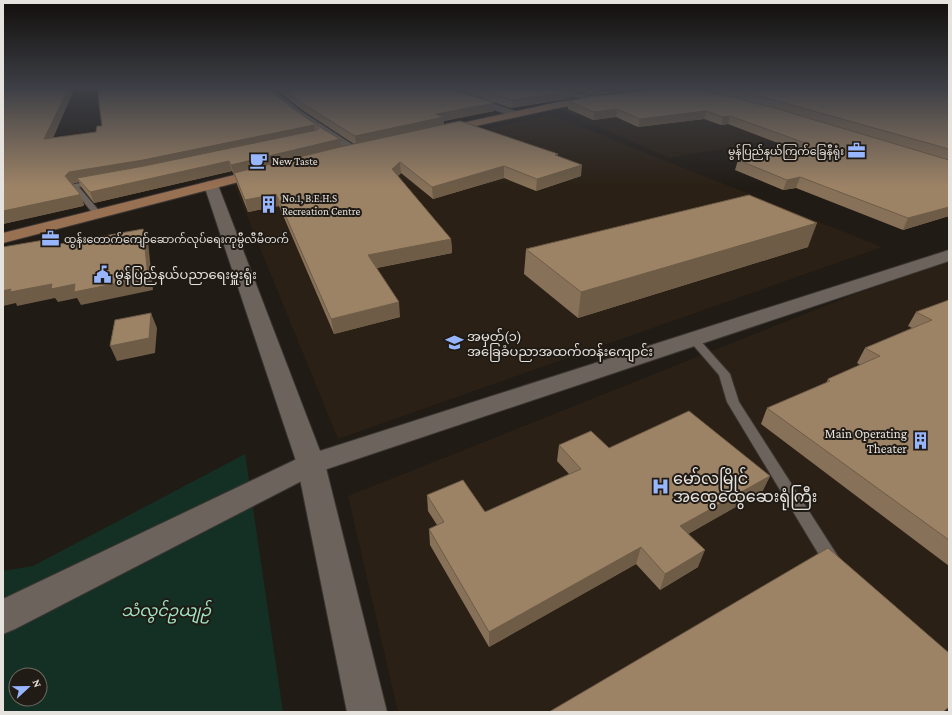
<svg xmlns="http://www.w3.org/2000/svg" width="952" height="715" font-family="'Crimson Pro','Noto Sans Myanmar',serif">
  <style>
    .built { fill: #2a2015 }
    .green { fill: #143024; fill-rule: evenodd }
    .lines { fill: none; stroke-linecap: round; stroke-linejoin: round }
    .lane-casing { stroke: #3b3633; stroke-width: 2 }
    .street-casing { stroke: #3b3633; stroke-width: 2 }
    .secondary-casing { stroke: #3b3633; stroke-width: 2 }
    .primary-casing { stroke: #3b3633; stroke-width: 2 }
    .lane { fill: #6c645c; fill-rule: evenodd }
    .street { fill: #6c645c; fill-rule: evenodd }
    .secondary { fill: #6c645c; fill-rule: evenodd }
    .primary { fill: #987052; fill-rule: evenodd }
    .wall { fill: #877158 }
    .shaded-wall { fill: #6e5c47 }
    .building { fill: #9d8366; stroke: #6e5c47 }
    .labels { text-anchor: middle; stroke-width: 4; stroke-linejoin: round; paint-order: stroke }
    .far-poi-label { font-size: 11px; fill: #e6e2de; stroke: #211b15; text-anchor: start }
    .poi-label { font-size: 13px; fill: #e6e2de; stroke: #211b15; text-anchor: start }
    .near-poi-label { font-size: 16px; fill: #e6e2de; stroke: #211b15; text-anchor: start }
    .near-park-label { font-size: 16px; font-style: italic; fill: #a0e5c4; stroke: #211b15 }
  </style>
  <rect width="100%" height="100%" fill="#211b15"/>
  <!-- built -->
  <path class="built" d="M594 102 819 132 669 158 560 110Z
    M551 115 882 247 338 439 234 184Z
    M949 262V712H398L348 496 855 294Z"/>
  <!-- green -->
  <path class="green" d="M245 454 283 712H3V571L33 566ZM16 675H40V699H16Z"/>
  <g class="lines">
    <defs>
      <path id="lane" d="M94 181 96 182V184L79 187 101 213 97 215H94L71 186 74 184Z
        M693 336 697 337 730 374 739 402 839 558 841 563 839 568 833 570 827 568 727 402 719 375 688 339Z"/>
      <path id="street" d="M434 87H445L518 112 520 114 515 117 512 116 435 89Z
        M541 87H553L597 97 598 99 594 102 542 89Z
        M949 250V261L321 471 15 629 3 634V599L301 457Z"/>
      <path id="secondary" d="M263 87H271L301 111 361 150 359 152C345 156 274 101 263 87Z
        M211 181 216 182 218 185 325 464 387 712H347L297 464 204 185 206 182Z"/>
      <path id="primary" d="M687 87H710L706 89 668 94 664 91 668 88Z
        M598 96 602 99 601 101 558 108 439 134 434 131 439 128 558 102Z
        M266 167 270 168 272 171 270 174 3 243V233Z"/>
    </defs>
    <!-- lane casing -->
    <use href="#lane" class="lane-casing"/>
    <!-- street casing -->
    <use href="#street" class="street-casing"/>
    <!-- secondary casing -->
    <use href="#secondary" class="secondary-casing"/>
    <!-- primary casing -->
    <use href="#primary" class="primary-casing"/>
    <!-- lane -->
    <use href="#lane" class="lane"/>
    <!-- street -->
    <use href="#street" class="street"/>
    <!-- secondary -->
    <use href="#secondary" class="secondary"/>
    <!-- primary -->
    <use href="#primary" class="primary"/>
  </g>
  <!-- wall -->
  <path class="wall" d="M3 87H75L53 138 292 108 323 129 341 147 354 144 302 110 273 87H369L356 88 355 89 494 111 444 121V125L558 154 557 156 581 176 536 191 504 178 433 199 401 173 398 176 451 239 452 253 377 268 400 317 334 334 279 206 248 212 237 184 235 174 234 175 232 171 94 203 82 188 79 182 74 183 72 185 80 194 84 205 83 206 3 224Z
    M448 87H556L573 98 511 108Z
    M558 87H669L593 95Z
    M708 87H804L803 88 949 87V216L903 230 796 188 783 190 735 170 738 160 791 148 728 124 721 125 704 119 638 127 616 117 593 120 568 109V101L707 90Z
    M808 247 578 318 524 274 526 249Z
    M949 300V566L761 424 767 408 826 383 828 379 860 365 857 363 865 348 912 328 908 326 916 312Z
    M559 445 609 448 770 476 762 492 688 534 698 567 660 590 636 564 489 647 430 545 429 529 437 525 428 511 427 495 485 512 569 474 557 461Z"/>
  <!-- shaded-wall -->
  <path class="shaded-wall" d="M69 87H75L48 148 44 139Z
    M350 87H369L356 88 350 92Z
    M594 87H669L593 95Z
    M574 91 573 98 511 108 512 100Z
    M495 103 494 111 444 121V125L356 145 355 136 436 114Z
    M617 109 616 117 593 120 594 112Z
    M706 111 704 119 638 127 640 119Z
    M730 116 728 124 721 125 723 117Z
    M314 125 316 134 147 170 77 178 79 182 74 183 70 187 65 176 69 172Z
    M340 139 342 148 234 175 231 165Z
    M229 161 232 171 94 203 90 192Z
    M400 162 401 173 393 181 392 169Z
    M582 165 581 176 536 191 537 179Z
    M504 166V178L433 199 432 187Z
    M800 177 796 188 783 190 787 180Z
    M80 194 84 205 83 206 3 224V211Z
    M276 194 279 206 248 212 245 200Z
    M949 207V216L903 230 908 218Z
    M817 223 808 247 578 318 581 292Z
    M143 229 148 241 153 290 81 305 77 298 58 302 55 298 17 306 16 303 3 306V291L11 289Z
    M56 238 61 250 54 245Z
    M451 239 452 253 370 269 368 255Z
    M399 302 400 317 334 334 331 319Z
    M151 313 157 328 155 353 117 361 110 346Z
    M770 476 762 492 674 542 680 526Z
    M641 547 636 564 489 647V632Z
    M705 550 698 567 660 590 665 574Z"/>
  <!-- building -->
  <path class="building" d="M3 87H69L44 139 96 132 97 126H102L97 87H266L292 108 323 129 340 139 231 165 229 161 90 192 77 178 144 166 317 130 319 128 314 125 143 160 69 172 65 176 80 194 78 195 3 211Z
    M281 87H352L355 89 374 87H444L495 103 436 114 444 117 355 136 300 102Z
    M470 87H556L574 91 512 100Z
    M678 87H693L778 109 949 160V207L908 218 800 177 787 180 738 160 808 144 730 116 723 117 706 111 640 119 617 109 594 112 568 101 595 96Z
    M723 87H801V88H807L809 87H949V149L785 103Z
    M460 121 558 154 555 155 582 165 537 179 504 166 432 187 400 162 392 169 451 239 368 255 399 302 331 319 276 194 245 200 234 173 340 147Z
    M749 195 817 223 581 292 526 249Z
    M143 229 148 277 74 292 75 284 51 289 52 284 10 292 11 289 3 291V247L56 238 54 245Z
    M949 300V540L767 408 830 381 828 379 880 356 865 348 932 320 916 312Z
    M151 313 149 338 110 346 115 320Z
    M689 411 770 476 680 526 705 550 665 574 641 547 489 632 429 529 444 522 427 495 463 480 485 512 581 469 559 445 591 431 609 448Z
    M828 548 949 653V707L943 712H549Z"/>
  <!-- sky -->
  <linearGradient id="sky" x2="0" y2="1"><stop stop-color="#120f0c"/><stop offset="0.47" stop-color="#3d3f46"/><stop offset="1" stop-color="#3d3f46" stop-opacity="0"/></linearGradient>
  <rect width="952" height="187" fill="url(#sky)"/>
  <!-- icons -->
  <defs>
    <symbol id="office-bare" viewBox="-9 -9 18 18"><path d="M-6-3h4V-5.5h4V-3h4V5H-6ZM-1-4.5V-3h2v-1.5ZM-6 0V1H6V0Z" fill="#97b6fd" stroke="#211b15" stroke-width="2.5" paint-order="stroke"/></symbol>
    <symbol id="cafe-bare" viewBox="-9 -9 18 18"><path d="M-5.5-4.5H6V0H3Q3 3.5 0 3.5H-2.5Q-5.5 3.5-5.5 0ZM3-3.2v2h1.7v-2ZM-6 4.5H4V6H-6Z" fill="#97b6fd" stroke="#211b15" stroke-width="2.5" paint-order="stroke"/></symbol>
    <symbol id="building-bare" viewBox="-9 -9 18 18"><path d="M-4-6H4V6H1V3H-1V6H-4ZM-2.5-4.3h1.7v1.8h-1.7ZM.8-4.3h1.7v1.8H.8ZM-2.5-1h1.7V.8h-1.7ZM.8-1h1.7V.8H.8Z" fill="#97b6fd" stroke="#211b15" stroke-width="2.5" paint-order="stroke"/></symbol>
    <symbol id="civic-bare" viewBox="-9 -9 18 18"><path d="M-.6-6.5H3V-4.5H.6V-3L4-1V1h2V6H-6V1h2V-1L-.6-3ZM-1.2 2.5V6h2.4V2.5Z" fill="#97b6fd" stroke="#211b15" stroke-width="2.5" paint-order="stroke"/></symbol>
    <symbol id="school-bare" viewBox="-9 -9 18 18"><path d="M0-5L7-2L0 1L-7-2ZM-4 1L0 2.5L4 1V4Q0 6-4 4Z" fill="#97b6fd" stroke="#211b15" stroke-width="2.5" paint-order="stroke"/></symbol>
    <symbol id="hospital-bare" viewBox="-9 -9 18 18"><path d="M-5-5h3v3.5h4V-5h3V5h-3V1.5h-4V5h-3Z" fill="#97b6fd" stroke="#211b15" stroke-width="2.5" paint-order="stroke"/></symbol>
  </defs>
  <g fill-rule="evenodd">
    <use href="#office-bare" x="844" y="138" width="25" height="25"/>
    <use href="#cafe-bare" x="246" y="148" width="25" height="25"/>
    <use href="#building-bare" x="256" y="192" width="25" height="25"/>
    <use href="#office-bare" x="38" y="226" width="25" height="25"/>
    <use href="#civic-bare" x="90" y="262" width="25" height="25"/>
    <use href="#school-bare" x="442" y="330" width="25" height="25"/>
    <use href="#building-bare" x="908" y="428" width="25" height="25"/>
    <use href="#hospital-bare" x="648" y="474" width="25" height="25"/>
  </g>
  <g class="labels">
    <!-- far-poi labels -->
    <g class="far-poi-label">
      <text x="844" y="155" text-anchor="end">မွန်ပြည်နယ်ကြက်ခြေနီရုံး</text>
      <text x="272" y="165">New Taste</text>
      <text x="282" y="202">No.1, B.E.H.S<tspan x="282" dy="13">Recreation Centre</tspan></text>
      <text x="64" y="243">ထွန်းတောက်ကျော်ဆောက်လုပ်ရေးကုမ္ပီလီမီတက်</text>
    </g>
    <!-- poi labels -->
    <g class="poi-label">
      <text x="115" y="279">မွန်ပြည်နယ်ပညာရေးမှူးရုံး</text>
      <text x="467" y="341">အမှတ်(၁)<tspan x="467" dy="15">အခြေခံပညာအထက်တန်းကျောင်း</tspan></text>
      <text x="907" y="438" text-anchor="end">Main Operating<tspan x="907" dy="15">Theater</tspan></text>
    </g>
    <!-- near-poi labels -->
    <g class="near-poi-label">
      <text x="673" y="484">မော်လမြိုင်<tspan x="673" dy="18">အထွေထွေဆေးရုံကြီး</tspan></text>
    </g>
    <!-- near-park labels -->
    <g class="near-park-label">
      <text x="166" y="616">သံလွင်ဥယျဉ်</text>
    </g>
  </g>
  <!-- border -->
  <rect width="952" height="715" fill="none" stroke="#e6e2de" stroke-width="8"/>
  <!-- north arrow -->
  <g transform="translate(28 687) rotate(68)"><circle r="19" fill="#211b15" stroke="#706b65"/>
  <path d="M0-3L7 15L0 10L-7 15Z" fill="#97b6fd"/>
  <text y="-6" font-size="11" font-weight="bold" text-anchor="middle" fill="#e6e2de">N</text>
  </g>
</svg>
